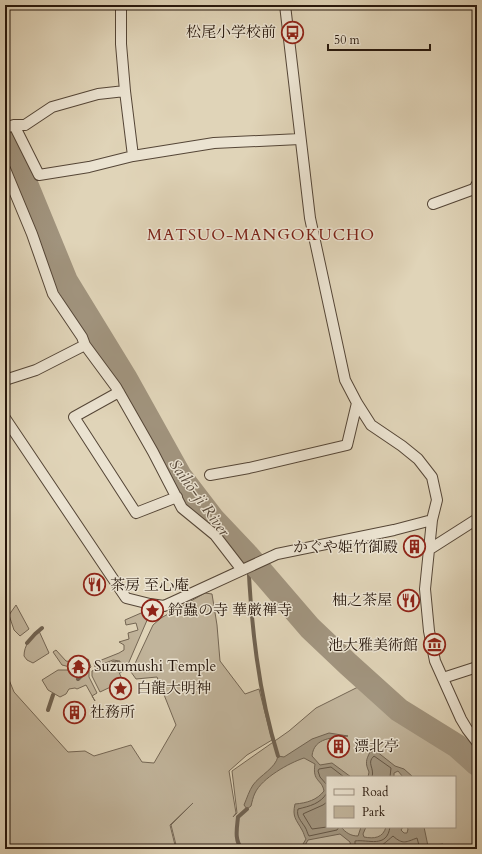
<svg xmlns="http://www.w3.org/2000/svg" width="482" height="854" font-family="Cardo,'Noto Serif JP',serif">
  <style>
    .green { fill: #c1b49b; stroke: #746654; fill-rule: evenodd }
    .water { fill: #a1947e; stroke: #706250 }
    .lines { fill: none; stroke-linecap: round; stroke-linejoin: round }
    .shore { stroke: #645645; stroke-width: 1 }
    .stream { stroke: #706250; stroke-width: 4 }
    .river { stroke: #a1947e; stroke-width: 24 }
    .minor-casing { stroke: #554637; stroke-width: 12 }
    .minor { stroke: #ebe3d1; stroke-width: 10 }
    .labels { text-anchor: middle; stroke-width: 3; stroke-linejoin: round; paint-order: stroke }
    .poi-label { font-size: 15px; fill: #27170c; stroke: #ebe3d1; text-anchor: start }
    .neighbourhood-label { font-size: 16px; letter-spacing: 1px; fill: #7a1f14; stroke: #ebe3d1 }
    .water-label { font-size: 16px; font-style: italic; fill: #58493a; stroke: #ebe3d1 }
  </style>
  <rect width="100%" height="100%" fill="#e0d4b8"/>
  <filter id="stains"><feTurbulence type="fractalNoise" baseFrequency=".005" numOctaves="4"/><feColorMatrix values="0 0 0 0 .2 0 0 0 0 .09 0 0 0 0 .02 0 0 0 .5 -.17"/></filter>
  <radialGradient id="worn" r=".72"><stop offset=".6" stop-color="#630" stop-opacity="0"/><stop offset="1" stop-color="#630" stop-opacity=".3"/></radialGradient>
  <!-- green -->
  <path class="green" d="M205 593 212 594 217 625 220 661 245 694 259 689 272 740 247 755 229 771 236 813 233 817 237 813 232 771 289 731 316 708 360 686 400 719 450 750 470 765 477 782V849H177L171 825 193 803 170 825 176 849H5V670L14 692 68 752 85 751 94 756 131 745 142 762 154 763 176 725 157 677 136 679 131 672 153 625 161 618ZM327 777H455V827H327Z
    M16 605 29 629 20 636 14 630 9 615Z
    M148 610 151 611 126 669 120 673 115 661 120 662V661L113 660 95 667 94 663 119 653 124 650V645L119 642 129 639 128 633 138 630 136 623 126 625 125 620Z
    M39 631 49 653 33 663 27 660 24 656C24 645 31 637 39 631Z
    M56 650 66 661 77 663 88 659 91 667 90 668 88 665 70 667 62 665 53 652Z
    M114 661 122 679 118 681 119 683 100 692 92 676V671Z
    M80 668H84L89 670V677L97 693 92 696 95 701 86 685 77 689 75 688 69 689 66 694 60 697 48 690 42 680 58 670H73Z"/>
  <!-- water -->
  <path class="water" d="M329 733 348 736C333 738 314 737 312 756L320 765 332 763 351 777H327V827H341C346 833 351 836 358 836L361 827H366L363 834 364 837C374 839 383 838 386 827H403L401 830 404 833H407L408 829 407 827H424L428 846 443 844V849H351L350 842 340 834 308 840 303 849H300L306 839C304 836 304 833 302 830 296 819 292 817 295 804 307 803 317 800 324 791 322 779 312 782 315 764L304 758C289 763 262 778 255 793 253 797 252 802 251 806L247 809 244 805C247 798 249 791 253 785 260 775 276 768 278 756L284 757 312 739Z
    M376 751 395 766 404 769 413 777H403L398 771 394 773V777H368L369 772C365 763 366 760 370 752Z"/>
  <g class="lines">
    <!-- shore -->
    <path class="shore" d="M372 777C375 768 366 763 374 756L391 768 390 777
      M327 785 320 777 318 771 319 769 331 767 344 777
      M327 793C320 804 310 806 298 809 296 816 301 821 305 827 307 830 307 833 309 836L337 830 339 827
      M327 802 323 805 305 813 303 814 312 829 327 827
      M355 849V841C368 839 387 849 390 827
      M360 849 361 846C380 849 380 847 393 836 403 845 406 842 417 838L420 849"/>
    <!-- stream -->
    <path class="stream" d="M248 556C251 624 258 692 278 756
      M27 643 35 634 42 628
      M78 679 83 674 86 668
      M48 710 53 695
      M242 849C234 840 237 828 238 817L247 809"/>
    <!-- river -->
    <path class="river" d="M5 136 11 147 66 281 126 379 180 476 213 519 248 556 310 628 348 664 399 710 457 746 477 764"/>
    <defs>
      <path id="minor" d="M285 5 310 218 345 380 357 403 371 425 402 446 418 459 432 477 437 500 432 520 425 589 429 631 435 661 461 719 467 729 477 742
        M125 91 133 156
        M14 125 39 175 89 167 133 156 214 143 300 139
        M5 128 14 125H25L52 107 98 94 125 91 121 44V5
        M5 169 32 234 53 294 82 337 85 345 116 387 153 452 182 508 215 535 242 570
        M433 204 474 189 477 184
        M5 380 36 370 85 345
        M119 392 74 417 136 513 177 497
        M5 418 126 598 150 604 164 606 277 554 394 530 432 520
        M210 475 249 468 347 445 357 403
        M430 549 477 519
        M443 678 477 667"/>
    </defs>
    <!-- minor casing -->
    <use href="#minor" class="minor-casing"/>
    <!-- minor -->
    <use href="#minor" class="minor"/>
  </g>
  <!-- icons -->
  <defs>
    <symbol id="bus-ring" viewBox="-11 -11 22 22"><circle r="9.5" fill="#ebe3d1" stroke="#8f2418" stroke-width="1.5"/><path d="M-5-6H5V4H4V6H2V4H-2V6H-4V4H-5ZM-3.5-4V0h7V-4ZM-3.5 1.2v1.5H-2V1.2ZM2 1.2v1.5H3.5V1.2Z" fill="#8f2418"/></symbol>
    <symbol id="building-ring" viewBox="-11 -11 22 22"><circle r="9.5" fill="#ebe3d1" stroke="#8f2418" stroke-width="1.5"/><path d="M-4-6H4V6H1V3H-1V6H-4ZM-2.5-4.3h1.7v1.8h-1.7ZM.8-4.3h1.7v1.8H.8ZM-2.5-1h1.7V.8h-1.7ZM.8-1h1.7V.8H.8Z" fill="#8f2418"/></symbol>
    <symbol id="restaurant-ring" viewBox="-11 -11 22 22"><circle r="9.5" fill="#ebe3d1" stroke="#8f2418" stroke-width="1.5"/><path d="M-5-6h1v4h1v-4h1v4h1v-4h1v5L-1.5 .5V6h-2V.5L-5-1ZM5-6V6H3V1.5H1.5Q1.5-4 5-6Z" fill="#8f2418"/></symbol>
    <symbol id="sight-ring" viewBox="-11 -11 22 22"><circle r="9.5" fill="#ebe3d1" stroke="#8f2418" stroke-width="1.5"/><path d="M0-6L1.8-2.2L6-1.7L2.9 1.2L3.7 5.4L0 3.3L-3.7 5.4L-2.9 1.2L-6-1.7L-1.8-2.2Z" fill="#8f2418"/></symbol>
    <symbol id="museum-ring" viewBox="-11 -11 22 22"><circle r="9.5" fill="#ebe3d1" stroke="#8f2418" stroke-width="1.5"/><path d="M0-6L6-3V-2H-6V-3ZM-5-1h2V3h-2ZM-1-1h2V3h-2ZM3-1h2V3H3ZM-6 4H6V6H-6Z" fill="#8f2418"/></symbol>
    <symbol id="temple-ring" viewBox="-11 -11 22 22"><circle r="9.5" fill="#ebe3d1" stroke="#8f2418" stroke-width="1.5"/><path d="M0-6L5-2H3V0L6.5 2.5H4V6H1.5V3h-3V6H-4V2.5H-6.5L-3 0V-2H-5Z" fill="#8f2418"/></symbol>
  </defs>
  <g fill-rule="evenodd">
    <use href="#bus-ring" x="280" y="20" width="25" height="25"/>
    <use href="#building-ring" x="402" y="534" width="25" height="25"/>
    <use href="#restaurant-ring" x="82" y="572" width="25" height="25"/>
    <use href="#restaurant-ring" x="396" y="588" width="25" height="25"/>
    <use href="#sight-ring" x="140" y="598" width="25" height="25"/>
    <use href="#museum-ring" x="422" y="632" width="25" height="25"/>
    <use href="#temple-ring" x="66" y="654" width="25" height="25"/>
    <use href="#sight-ring" x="108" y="676" width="25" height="25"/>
    <use href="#building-ring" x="62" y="700" width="25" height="25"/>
    <use href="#building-ring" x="326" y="734" width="25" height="25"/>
  </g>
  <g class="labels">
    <!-- poi labels -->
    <g class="poi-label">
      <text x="276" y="37" text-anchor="end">松尾小学校前</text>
      <text x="398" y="552" text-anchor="end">かぐや姫竹御殿</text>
      <text x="110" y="590">茶房 至心庵</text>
      <text x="392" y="605" text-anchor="end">柚之茶屋</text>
      <text x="168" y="615">鈴蟲の寺 華厳禅寺</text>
      <text x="418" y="650" text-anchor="end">池大雅美術館</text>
      <text x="94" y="671">Suzumushi Temple</text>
      <text x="136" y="693">白龍大明神</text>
      <text x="90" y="717">社務所</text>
      <text x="354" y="751">漂北亭</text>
    </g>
    <!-- neighbourhood labels -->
    <g class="neighbourhood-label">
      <text x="261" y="240">MATSUO-MANGOKUCHO</text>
    </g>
    <!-- water labels -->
    <g class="water-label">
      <text transform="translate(200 497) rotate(54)" y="6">Saihō-ji River</text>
    </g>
  </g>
  <!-- margin -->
  <rect width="482" height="854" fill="none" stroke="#e0d4b8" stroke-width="20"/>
  <rect x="6" y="6" width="470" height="842" fill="none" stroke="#27170c" stroke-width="2"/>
  <rect x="10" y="10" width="462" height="834" fill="none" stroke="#27170c"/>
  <!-- legend -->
  <rect x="326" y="776" width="130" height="52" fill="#ebe3d1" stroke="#9d9182"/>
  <rect x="334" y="789" width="20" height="6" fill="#ebe3d1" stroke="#9d9182"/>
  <text x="362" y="796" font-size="12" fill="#27170c">Road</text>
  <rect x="334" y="806" width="20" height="12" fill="#c1b49b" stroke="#9d9182"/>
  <text x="362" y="816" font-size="12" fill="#27170c">Park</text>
  <!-- scale -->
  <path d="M328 44v6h102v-6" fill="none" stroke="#27170c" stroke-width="2"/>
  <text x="334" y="44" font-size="12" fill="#27170c" stroke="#ebe3d1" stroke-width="3" paint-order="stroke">50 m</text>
  <rect width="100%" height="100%" filter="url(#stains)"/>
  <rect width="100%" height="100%" fill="url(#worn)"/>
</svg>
